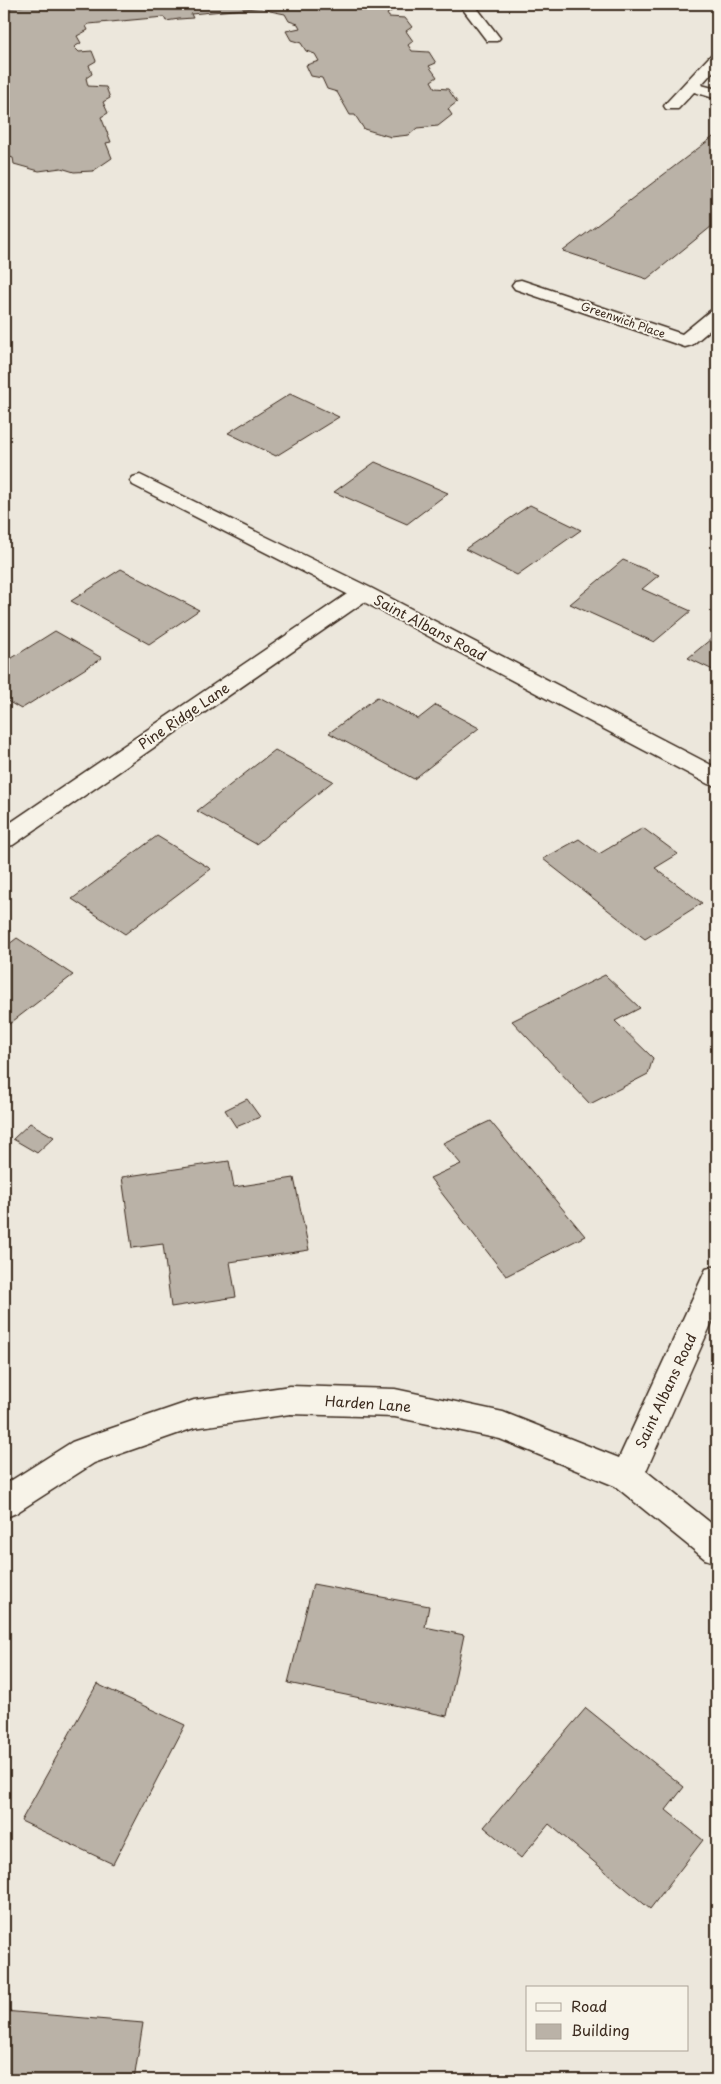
<svg xmlns="http://www.w3.org/2000/svg" width="721" height="2084" font-family="'Playpen Sans',sans-serif">
  <style>
    .building { fill: #bab2a7; stroke: #3b2a1e }
    .lines { fill: none; stroke-linecap: round; stroke-linejoin: round }
    .service-casing { stroke: #3b2a1e; stroke-width: 3 }
    .minor-casing { stroke: #3b2a1e; stroke-width: 3 }
    .service { fill: #f7f3e8; fill-rule: evenodd }
    .minor { fill: #f7f3e8; fill-rule: evenodd }
    .labels { text-anchor: middle; stroke-width: 4; stroke-linejoin: round; paint-order: stroke }
    .far-street-label { font-size: 11px; fill: #3b2a1e; stroke: #f7f3e8 }
    .street-label { font-size: 14px; fill: #3b2a1e; stroke: #f7f3e8 }
  </style>
  <rect width="100%" height="100%" fill="#ece7dc"/>
  <filter id="ink" filterUnits="userSpaceOnUse"><feTurbulence type="fractalNoise" baseFrequency=".02" numOctaves="2"/><feDisplacementMap in="SourceGraphic" scale="10" xChannelSelector="R" yChannelSelector="G"/><feConvolveMatrix kernelMatrix="1 2 1 2 8 2 1 2 1" color-interpolation-filters="sRGB"/></filter>
  <g filter="url(#ink)">
    <!-- building -->
    <path class="building" d="M33 4H389L393 10 387 14 389 17 405 18 412 27 406 31 413 41 408 45 412 51 429 52 436 63 429 66 437 77 431 81 435 88 448 89 457 102 448 109 452 115 438 126 417 128 409 135 391 137 364 129 355 115H350L337 92 327 89 322 78 311 76 306 65 319 61 315 54 306 51 301 43 291 40 286 31 300 28 298 24 289 21 285 14 270 11 265 7 191 14 193 18 179 19 166 21 164 17 89 24 86 26 88 30 77 36 81 43 74 47 79 52 92 51 96 61 89 65 92 74 86 78 88 86 106 87 110 98 103 102 108 113 101 117 111 142 106 143 112 158 93 171 74 172 61 168 39 171 14 164 13 158 4 155V9Z
      M717 134V222L647 279 563 251Z
      M290 394 339 417 276 456 228 433Z
      M375 462 448 493 407 524 334 492Z
      M530 505 581 530 517 575 465 549Z
      M623 560 659 575 642 589 691 611 654 642 570 604Z
      M121 569 199 610 149 644 71 601Z
      M55 631 102 658 21 709 4 699V663Z
      M717 634V672L688 658Z
      M377 697 418 719 436 705 479 728 414 779 329 733Z
      M275 750 333 781 256 844 197 811Z
      M643 828 678 854 655 868 702 903 645 939 543 859 579 839 599 854Z
      M157 836 211 869 125 934 72 899Z
      M17 938 73 975 4 1028V948Z
      M605 975 640 1008 615 1021 653 1058 648 1074 590 1104 512 1021Z
      M247 1099 260 1117 236 1127 225 1110Z
      M490 1121 585 1236 506 1276 430 1178 461 1164 443 1143Z
      M30 1123 54 1137 37 1153 13 1139Z
      M229 1161 234 1187 294 1178 309 1250 230 1262 236 1297 171 1307 163 1244 132 1248 122 1177Z
      M313 1584 429 1606 425 1627 464 1635 447 1716 288 1683Z
      M97 1684 185 1725 113 1864 21 1821Z
      M586 1708 684 1787 666 1810 703 1840 650 1909 549 1824 521 1858 484 1827Z
      M4 2011 143 2023 134 2080H4Z"/>
    <g class="lines">
      <defs>
        <path id="service" d="M459 4H474L500 38 497 41H487Z"/>
        <path id="minor" d="M717 53V67L701 85 717 89V99L694 92 678 109H666L664 106 666 103 711 55Z
          M521 280 682 334 710 311 717 309V324L692 345 685 347 515 289 512 285 515 281Z
          M140 475 371 588 717 768V786L708 784 364 602 13 845 4 847V827L347 594 133 485 130 481 133 477Z
          M717 1266V1311L646 1471 717 1528V1563L705 1559 615 1486 500 1439 395 1417 290 1414 194 1428 94 1463 16 1513 4 1518V1485L72 1442 83 1438 194 1400 290 1386 395 1389 503 1412 619 1458 706 1269Z"/>
      </defs>
      <!-- service casing -->
      <use href="#service" class="service-casing"/>
      <!-- minor casing -->
      <use href="#minor" class="minor-casing"/>
      <!-- service -->
      <use href="#service" class="service"/>
      <!-- minor -->
      <use href="#minor" class="minor"/>
    </g>
  </g>
  <g class="labels">
    <!-- far-street labels -->
    <g class="far-street-label">
      <text transform="translate(623 320) rotate(19)" y="4">Greenwich Place</text>
    </g>
    <!-- street labels -->
    <g class="street-label">
      <text transform="translate(430 628) rotate(28)" y="5">Saint Albans Road</text>
      <text transform="translate(184 716) rotate(-34)" y="5">Pine Ridge Lane</text>
      <text transform="translate(666 1391) rotate(-65)" y="5">Saint Albans Road</text>
      <text transform="translate(368 1404) rotate(4)" y="5">Harden Lane</text>
    </g>
  </g>
  <!-- margin -->
  <rect width="721" height="2084" fill="none" stroke="#f7f3e8" stroke-width="20"/>
  <rect x="10" y="10" width="701" height="2064" fill="none" stroke="#3b2a1e" stroke-width="2" filter="url(#ink)"/>
  <!-- legend -->
  <rect x="526" y="1986" width="162" height="65" fill="#f7f3e8" stroke="#aca397"/>
  <rect x="536" y="2003" width="25" height="8" fill="#f7f3e8" stroke="#aca397"/>
  <text x="571" y="2012" font-size="15" fill="#3b2a1e">Road</text>
  <rect x="536" y="2024" width="25" height="15" fill="#bab2a7" stroke="#aca397"/>
  <text x="571" y="2036" font-size="15" fill="#3b2a1e">Building</text>
</svg>
